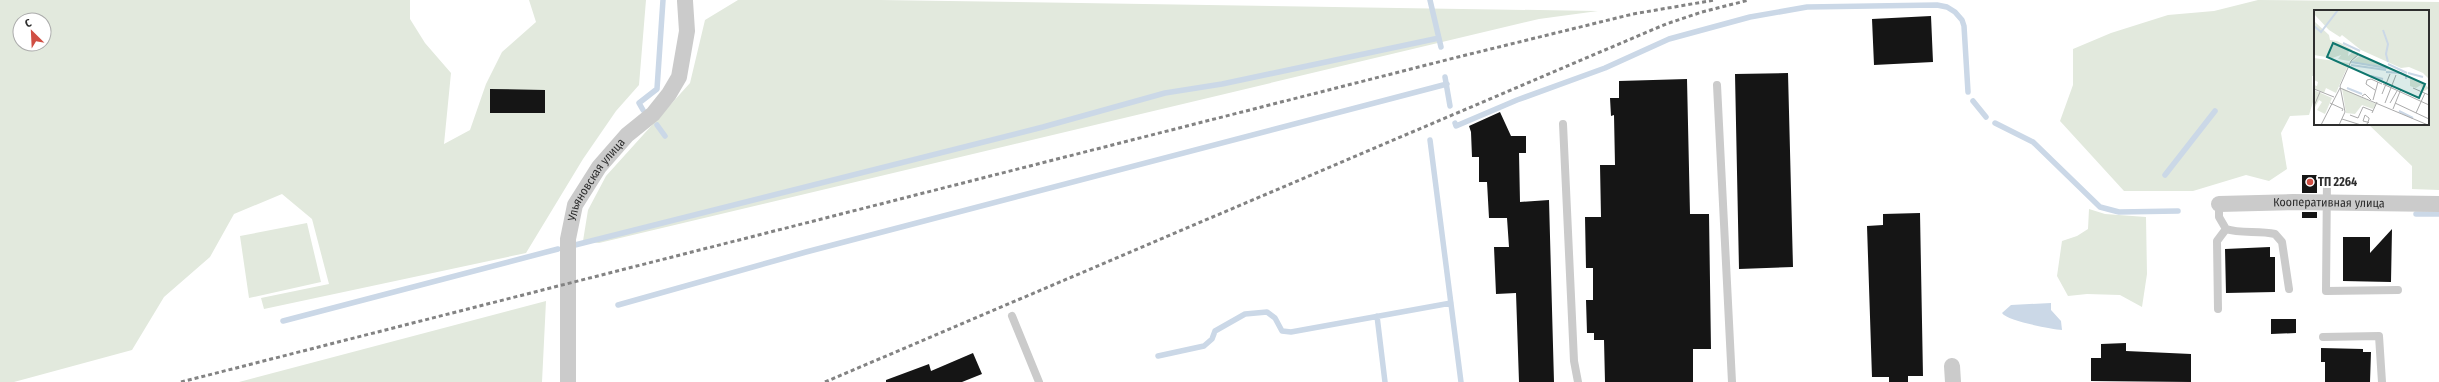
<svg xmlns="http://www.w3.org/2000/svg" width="2439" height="382" font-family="'Fira Sans Condensed',sans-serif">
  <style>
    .green { fill: #e2e9dd; fill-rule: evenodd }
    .water { fill: #cbd8e7 }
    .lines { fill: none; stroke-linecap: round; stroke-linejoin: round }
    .stream { stroke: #cbd8e7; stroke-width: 5.5 }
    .building { fill: #151515 }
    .lane { stroke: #cbcbcb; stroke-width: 8 }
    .street { stroke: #cbcbcb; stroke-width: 16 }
    .rail { stroke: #838383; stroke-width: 3; stroke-dasharray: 4 3; stroke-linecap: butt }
    .poi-dot { fill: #d04f44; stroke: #fff; stroke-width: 1.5 }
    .labels { text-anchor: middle; stroke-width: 4; stroke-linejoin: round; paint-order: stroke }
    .street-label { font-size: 12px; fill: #2e2e2e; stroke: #fff }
    .poi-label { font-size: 12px; font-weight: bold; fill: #2e2e2e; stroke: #fff; text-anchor: start }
    .inset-river { fill: none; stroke: #cbd8e7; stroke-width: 2 }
    .inset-road { fill: none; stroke: #ababab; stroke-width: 1 }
    .view { fill: #0f766e; fill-opacity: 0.15; stroke: #0f766e; stroke-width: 2 }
    .inset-edge { fill: none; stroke: #2e2e2e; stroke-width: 2 }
  </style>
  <rect width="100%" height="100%" fill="#fff"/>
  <!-- green -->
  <path class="green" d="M0 0H410V19L425 43 451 73 444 144 470 130 486 84 502 52 536 22 529 0H646L639 85 616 111 583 159 526 253 264 309 261 298 329 284 312 219 282 194 234 214 210 257 164 297 132 350 14 382H0ZM20 20H44V44H20Z
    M738 0H880L1598 11 1539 19 599 243 583 241 588 210 606 176 690 83 705 20Z
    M2258 0 2439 2V190L2412 189V166L2368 124H2428V11H2315V76H2312L2313 102 2309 115 2290 116 2281 133 2287 169 2269 181 2246 175 2193 191H2124L2060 121 2073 85V49L2111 33 2168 15 2214 11Z
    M2089 209 2105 214 2146 217 2147 274 2142 307 2120 295 2087 294 2068 296 2057 276 2062 241 2077 236 2088 229Z
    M307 223 321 282 249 298 240 236Z
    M546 301 542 382H239Z"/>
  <!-- water -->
  <path class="water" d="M2051 303V310L2061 321 2062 330C2051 329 2007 321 2002 313L2011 305Z"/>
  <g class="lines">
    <!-- stream -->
    <path class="stream" d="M1430 0 1441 47
      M1445 77 1450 106
      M1973 101 1986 117
      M643 110 639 103 657 89 663 0
      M1455 123 1456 126 1517 100 1605 68 1669 39 1750 17 1807 7 1937 5 1947 7 1955 12 1962 20 1964 26 1968 92
      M1995 123 2033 142 2100 207 2119 212 2178 211
      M657 125 665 136
      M1430 140 1461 382
      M2165 175 2215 111
      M2416 214H2439
      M575 245 1043 127 1165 93 1222 84 1439 38
      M618 305 806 252 1447 84
      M1377 316 1385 382
      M283 321 558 249
      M1158 356 1204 346 1212 339 1215 331 1245 314 1267 312 1275 318 1282 331 1291 332 1451 303"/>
  </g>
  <!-- building -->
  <path class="building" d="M1931 16 1933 62 1874 65 1872 19Z
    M1788 73 1793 267 1739 269 1735 74Z
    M1687 79 1690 214H1709L1711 349H1693V382H1605L1604 340H1594V333H1587L1586 300H1593V268H1586L1585 217H1601L1600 165H1615L1614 115 1611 116 1610 98H1619V81Z
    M490 89 545 90V113H490Z
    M1500 112 1511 136H1526V153H1519L1520 202 1549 200 1554 382H1519L1516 293 1496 294 1494 247H1509L1507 218H1489L1487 182H1479V157H1472L1471 132 1469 126Z
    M2302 175H2317V193H2302Z
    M2302 212H2317V218H2302Z
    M1920 213 1923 376H1908V382H1889V377H1872L1867 226 1883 225V214Z
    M2392 229 2391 282 2343 281V237H2370V253Z
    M2270 247V257H2275V292L2226 293 2225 249Z
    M2271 319H2296V333L2271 334Z
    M2126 343V351L2191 354V382L2091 381V358H2101V344Z
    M2321 348 2363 349V352H2371L2370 382H2325V362H2321Z
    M973 353 982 374 962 382H886V380L929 364 931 371Z"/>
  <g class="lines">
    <!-- lane -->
    <path class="lane" d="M1717 85 1732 382
      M1563 124 1574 361 1578 382
      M2327 179 2326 291 2398 290
      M2219 204V217L2226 229C2241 234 2259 230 2275 234L2282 242 2289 289
      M2218 309 2217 241 2226 229
      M1012 316 1039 382
      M2323 337 2379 336 2382 382"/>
    <!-- street -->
    <g class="street">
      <path id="s1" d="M2219 204 2293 202 2439 204"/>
      <path d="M1952 366 1953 382"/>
      <path id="s2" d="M568 382V239L575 205 599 167 627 135 653 114 669 94 679 77 687 31 685 1"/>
    </g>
    <!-- rail -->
    <path class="rail" d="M181 382 1458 57 1633 14 1715 0
      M825 382 1666 24 1702 12 1749 0"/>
  </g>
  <!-- markers -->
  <circle class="poi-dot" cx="2310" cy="182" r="4"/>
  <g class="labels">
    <!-- street labels -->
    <g class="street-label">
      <text dy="4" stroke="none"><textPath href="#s2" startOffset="210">Ульяновская улица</textPath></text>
      <text dy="4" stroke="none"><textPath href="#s1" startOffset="110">Кооперативная улица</textPath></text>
    </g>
    <!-- poi labels -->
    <g class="poi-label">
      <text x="2318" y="186">ТП 2264</text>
    </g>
  </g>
  <!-- overview -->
  <g transform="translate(2314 10)">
    <rect width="115" height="115" fill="#fff"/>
    <path d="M0 0H115V69L109 63 95 57 87 58 47 40 28 25 26 27 15 20 0 4ZM1 12 15 25 16 30 23 31 39 40H35L34 46 40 41 44 43 42 47 35 51 24 49 27 45 18 48 0 45ZM47 45 79 60 37 52ZM0 48 35 53 22 83 12 78 10 83 0 79V75L3 76 4 72 0 70ZM96 69 106 71 115 78 109 82 107 75 102 78 96 76ZM28 78 62 94 59 99 48 95 41 104 32 103ZM0 80 18 88 11 104 3 100 8 92 5 90 0 99Z" fill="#e2e9dd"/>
    <path class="inset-river" d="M0 16 7 22 24 0M69 20 74 34 72 44 74 52M29 33 46 41M37 52 73 58M74 54 93 63M37 55 72 60M72 62 87 63 92 66V69M94 63 109 67M57 66 69 69M33 78 48 84M85 101 99 108"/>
    <path class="inset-road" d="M69 74 115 95M26 78 114 115M99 78 115 85M0 79 20 87M61 80 52 74 53 70 57 69 68 74M68 84 76 64M48 86 51 84 57 90M59 90 64 72M16 93 29 99 28 101M71 93 82 65M76 93 83 81M81 93 115 109M0 96 6 82M79 99 87 79M58 103 63 92M102 103 111 83M36 105 44 108 49 97 59 101M28 109 47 115M53 114 54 112 55 109V108L51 105 49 111 53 112H54L55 113M7 115 26 78M25 115 31 102 26 76 37 51 45 44"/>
    <path class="view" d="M19 33 111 74 105 88 13 47Z"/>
    <rect width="115" height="115" class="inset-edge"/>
  </g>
  <!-- north arrow -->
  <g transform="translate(32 32) rotate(336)"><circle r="19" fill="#ffffff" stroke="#ababab"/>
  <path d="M0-3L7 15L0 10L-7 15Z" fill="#d04f44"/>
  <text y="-6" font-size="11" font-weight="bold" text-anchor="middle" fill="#2e2e2e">С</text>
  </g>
</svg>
